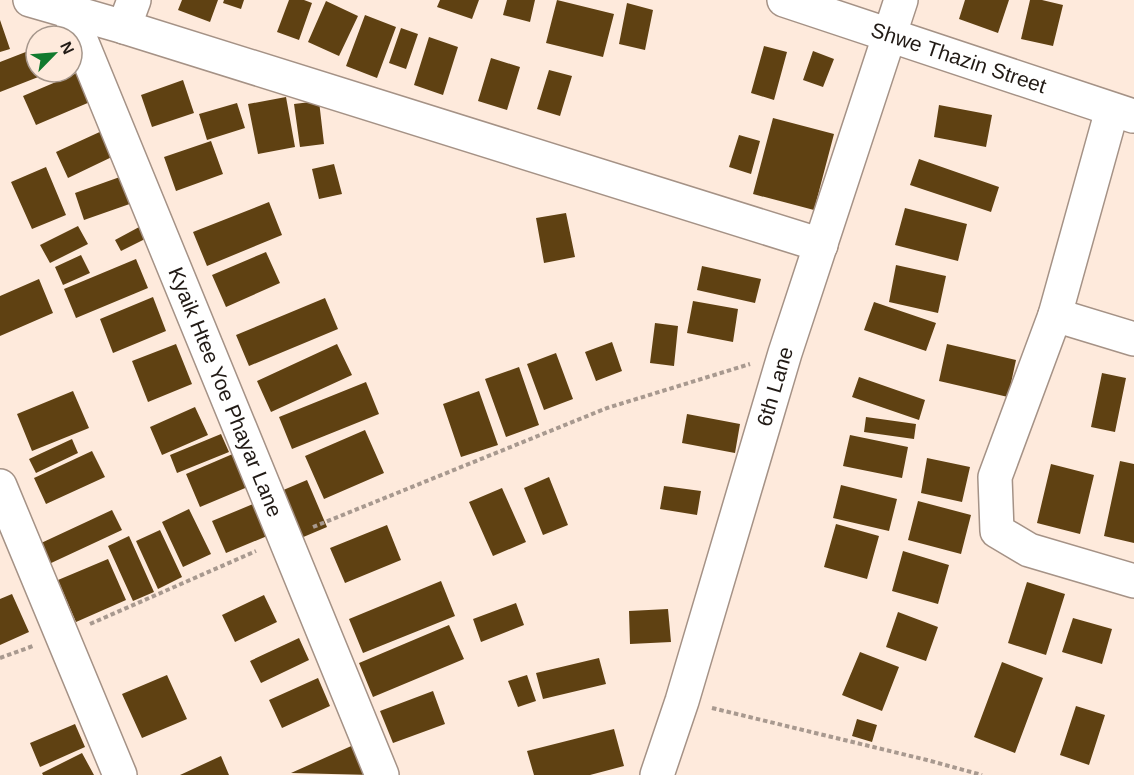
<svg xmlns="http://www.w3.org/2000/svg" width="1134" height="775" font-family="Helvetica,sans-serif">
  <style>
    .building { fill: #5f4112 }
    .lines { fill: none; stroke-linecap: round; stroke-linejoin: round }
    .minor-casing { stroke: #a59286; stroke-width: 36 }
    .path { stroke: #a8998f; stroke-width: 4; stroke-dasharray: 4.5 3; stroke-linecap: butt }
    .minor { stroke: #fff; stroke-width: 33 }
    .labels { text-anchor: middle; stroke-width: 6; stroke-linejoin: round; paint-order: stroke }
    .street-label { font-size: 21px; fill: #211a15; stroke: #feeadc }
  </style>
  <rect width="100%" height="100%" fill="#feeadc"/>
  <!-- building -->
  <path class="building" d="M182 0H218L210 22 178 10Z
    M224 0H244L241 9 223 3Z
    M289 0H304L312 3 299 40 277 32Z
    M440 0H479L472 19 437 7Z
    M507 0H535L530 22 503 15Z
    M557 0 614 14 603 57 546 43Z
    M965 0H1009L998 33 959 19Z
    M1030 0H1042L1063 5 1053 46 1021 39Z
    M326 1 358 16 339 56 308 42Z
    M627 3 653 10 645 50 619 44Z
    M365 15 396 27 377 78 346 66Z
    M0 20 10 49 0 52Z
    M401 28 418 34 406 69 389 63Z
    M429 37 458 47 443 95 414 85Z
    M764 46 787 52 774 100 751 93Z
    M36 48V72H51L0 92V62Z
    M813 51 834 59 823 87 803 80Z
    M491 58 520 67 507 110 478 101Z
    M549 70 572 76 560 116 537 109Z
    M77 73 90 102 36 125 23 96Z
    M183 80 194 113 152 127 141 95Z
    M286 97 295 147 258 154 248 104Z
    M319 101 324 144 300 147 294 104Z
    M237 103 245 128 207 140 199 114Z
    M939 105 992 115 986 147 934 137Z
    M773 118 834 134 814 210 753 194Z
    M104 130 116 155 68 178 56 152Z
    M739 135 760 141 751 174 729 167Z
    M211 141 223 174 176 191 164 157Z
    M919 159 999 187 991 212 910 185Z
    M334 164 342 194 319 199 312 169Z
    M46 167 66 215 32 229 11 182Z
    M131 173 141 200 84 220 75 193Z
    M269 202 282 235 207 266 193 232Z
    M905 208 967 224 958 261 895 245Z
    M566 213 575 257 544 263 536 218Z
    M78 226 88 244 50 263 40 245Z
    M141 226 147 238 121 251 115 240Z
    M266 252 280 283 226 307 212 275Z
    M81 255 90 273 63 285 55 267Z
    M136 259 148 288 76 318 64 289Z
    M896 265 946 276 938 313 889 302Z
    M702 266 761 279 755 303 697 290Z
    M39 279 53 313 0 336V296Z
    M153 297 166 331 113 353 100 319Z
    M325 298 338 329 249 366 236 335Z
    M693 301 738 309 733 342 687 333Z
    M874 302 936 323 926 351 864 330Z
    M655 323 678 326 674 366 650 363Z
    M612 342 622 371 596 381 585 352Z
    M176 344 192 384 148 402 132 361Z
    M337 344 352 375 271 412 257 381Z
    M947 344 1016 360 1008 397 939 381Z
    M556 353 573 399 544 410 527 364Z
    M519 367 539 425 506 437 485 379Z
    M1102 373 1126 378 1115 432 1091 427Z
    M859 377 925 400 919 420 852 397Z
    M366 382 379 414 292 449 279 417Z
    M73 391 89 428 32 451 17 414Z
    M479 391 498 445 461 457 443 404Z
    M195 407 208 435 162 455 150 427Z
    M687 414 740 424 735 453 682 443Z
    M866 417 916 424 914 439 864 432Z
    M365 430 384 473 324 499 305 456Z
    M221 434 229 452 177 473 170 455Z
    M850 435 908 447 902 478 843 466Z
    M72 439 78 453 36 473 29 459Z
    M92 451 105 477 46 504 34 478Z
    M235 453 250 486 200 507 186 474Z
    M927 458 970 467 962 502 921 493Z
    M1120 461 1134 464V543L1104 536Z
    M1051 464 1094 475 1080 534 1037 523Z
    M549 477 568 525 543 535 524 488Z
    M307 480 327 527 301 538 281 491Z
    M841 485 897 499 889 531 833 518Z
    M664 486 701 491 697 515 660 509Z
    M502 488 526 542 493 556 469 502Z
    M918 501 971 515 961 554 908 540Z
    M258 502 272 534 226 553 212 521Z
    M189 509 211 554 183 567 162 522Z
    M112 510 122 530 49 564 39 544Z
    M836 524 879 536 867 579 824 567Z
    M387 525 401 560 345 583 330 548Z
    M160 530 182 577 158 589 136 541Z
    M129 536 154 592 133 601 108 546Z
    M903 551 949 565 938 604 892 591Z
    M108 559 126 600 76 622 58 580Z
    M441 581 455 616 363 653 349 619Z
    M1027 582 1065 594 1046 655 1008 643Z
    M12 594 29 632 0 645V599Z
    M264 595 277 622 235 642 222 615Z
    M516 603 524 625 481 642 473 619Z
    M668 609 671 642 630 644 629 611Z
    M898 612 938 627 926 661 886 647Z
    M1073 618 1112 629 1102 664 1062 652Z
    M449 625 464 659 373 697 359 663Z
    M299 638 309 660 261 683 250 661Z
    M860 652 899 667 882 711 842 695Z
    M599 658 606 684 543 699 536 673Z
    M1002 662 1043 678 1015 753 974 737Z
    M167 675 187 719 142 738 122 694Z
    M527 675 536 701 518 707 508 681Z
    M318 678 330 706 282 728 269 700Z
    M433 691 445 724 393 743 380 711Z
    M1076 706 1105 715 1089 765 1060 755Z
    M857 719 877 725 872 742 852 736Z
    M75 724 85 747 40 767 30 743Z
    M614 729 624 766 590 775H534L527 751Z
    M358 743 372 775 291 773Z
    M82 753 94 775H43L42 773Z
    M221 756 229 775H180Z"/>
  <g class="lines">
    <defs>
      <g id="minor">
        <path d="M30 0 124 27 821 245"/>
        <path id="s1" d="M784 0 1133 116"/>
        <path id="s2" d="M69 11 382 775"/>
        <path d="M124 27 134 0"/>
        <path d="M1112 110 1055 315 995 477 997 531 1029 550 1134 581"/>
        <path d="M1055 315 1134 339"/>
        <path d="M0 486 120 775"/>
        <path id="s3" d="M657 775 682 701 785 353 901 0"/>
      </g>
    </defs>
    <!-- minor casing -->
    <use href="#minor" class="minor-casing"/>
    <!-- path -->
    <path class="path" d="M313 527 607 408 750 364
      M90 624 256 551
      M0 658 33 646
      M712 708 927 760 982 775"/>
    <!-- minor -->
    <use href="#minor" class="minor"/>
  </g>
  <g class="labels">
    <!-- street labels -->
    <g class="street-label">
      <text dy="7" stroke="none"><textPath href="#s1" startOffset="184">Shwe Thazin Street</textPath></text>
      <text dy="7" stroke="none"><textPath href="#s3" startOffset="406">6th Lane</textPath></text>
      <text dy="7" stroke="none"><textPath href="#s2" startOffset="412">Kyaik Htee Yoe Phayar Lane</textPath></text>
    </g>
  </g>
  <!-- north arrow -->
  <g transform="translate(54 54) rotate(65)"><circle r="28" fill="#feeadc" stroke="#a6978c" stroke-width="1.5"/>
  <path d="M0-4.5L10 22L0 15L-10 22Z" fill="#117a2e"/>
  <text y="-9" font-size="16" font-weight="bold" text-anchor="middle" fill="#211a15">N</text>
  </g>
</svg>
